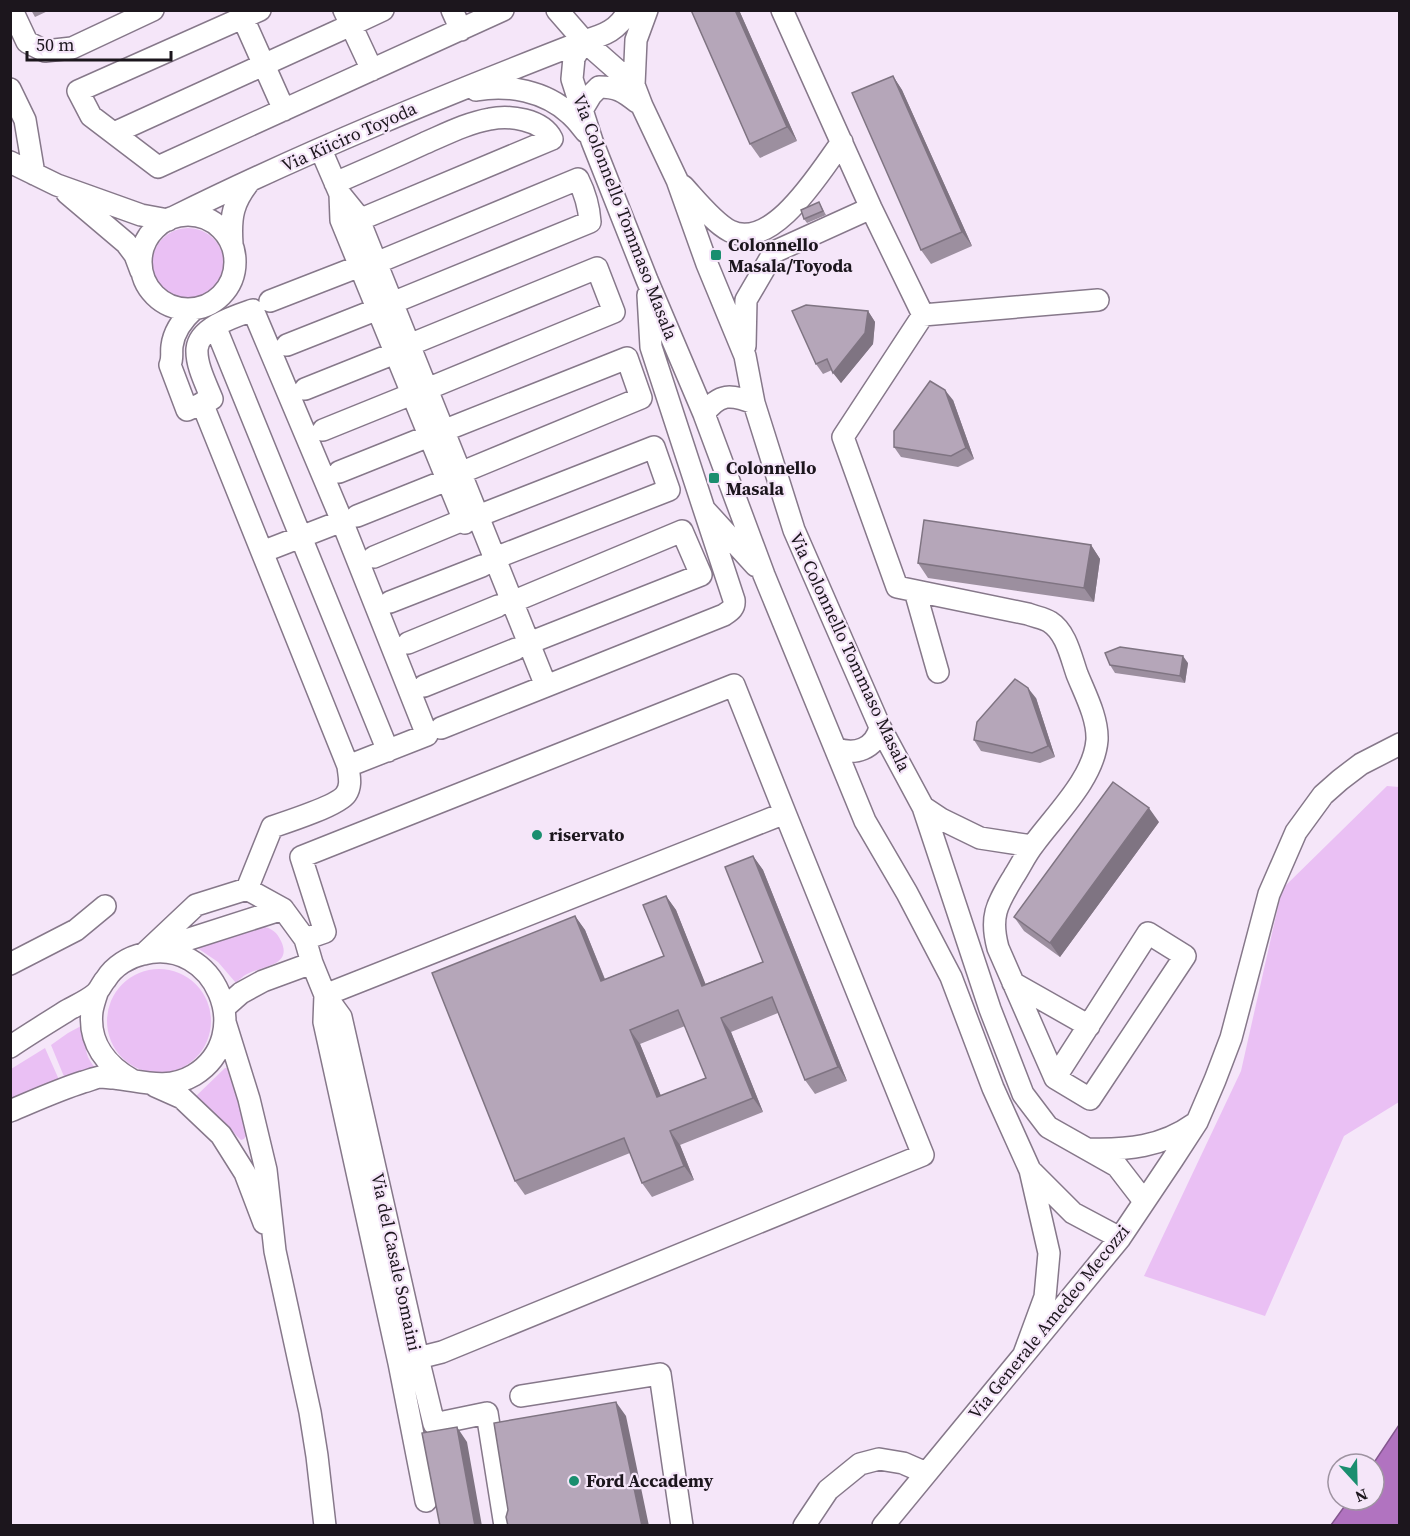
<svg xmlns="http://www.w3.org/2000/svg" width="1410" height="1536" font-family="'Source Serif 4',serif">
  <style>
    .green { fill: #eac0f4 }
    .water { fill: #b173c0; stroke: #84578f; stroke-width: 1.5 }
    .lines { fill: none; stroke-linecap: round; stroke-linejoin: round }
    .minor-casing { stroke: #86788a; stroke-width: 24 }
    .minor { stroke: #fff; stroke-width: 21 }
    .wall { fill: #9c8f9f; fill-rule: evenodd }
    .shaded-wall { fill: #7f7482 }
    .building { fill: #b5a6b9; stroke: #7f7482; stroke-width: 1.5; fill-rule: evenodd }
    .poi-dot { fill: #1a8e6f; stroke: #f5e6f9; stroke-width: 2 }
    .labels { text-anchor: middle; stroke-width: 4.5; stroke-linejoin: round; paint-order: stroke }
    .street-label { font-size: 18px; fill: #1c161d; stroke: #f5e6f9 }
    .poi-label { font-size: 18px; font-weight: bold; fill: #1c161d; stroke: #f5e6f9; text-anchor: start }
  </style>
  <rect width="100%" height="100%" fill="#f5e6f9"/>
  <!-- green -->
  <path class="green" d="M152 264a36 36 0 1 1 72 0a36 36 0 1 1-72 0Z
    M1387 786 1399 787V1102L1344 1136 1265 1316 1144 1276 1241 1071 1282 889Z
    M263 926C272 929 277 932 281 941 293 966 262 966 247 974 243 976 239 980 236 983L218 962 193 945Z
    M107 1021a52 52 0 1 1 104 0a52 52 0 1 1-104 0Z
    M81 1026C87 1035 84 1047 88 1057 90 1062 94 1066 97 1071L65 1079 51 1045 68 1033Z
    M45 1048 60 1082 11 1103V1069Z
    M225 1068H231L248 1133 244 1139 241 1140C230 1130 222 1120 212 1110 207 1105 200 1103 195 1097Z"/>
  <!-- water -->
  <path class="water" d="M1399 1425V1525H1331L1349 1500H1374L1373 1464Z"/>
  <g class="lines">
    <defs>
      <path id="minor" d="M12 10 27 42 45 51 72 48 153 10
        M260 10 78 91 91 116 158 167 503 10
        M344 10 351 25 383 10
        M452 10 461 30
        M557 10 584 41 634 85 642 106 677 180 707 264 745 356 754 403 794 530 880 727 923 807 990 1009 1023 1094 1048 1127 1117 1166 1144 1201
        M782 10 871 208 923 315 843 437 897 587 1028 614C1035 617 1044 618 1050 622 1066 632 1071 657 1077 674 1085 694 1098 718 1097 740 1094 778 1056 814 1034 844 1026 854 1021 865 1014 876 998 903 989 915 998 948L1055 1078 1090 1099 1185 956 1148 933 1055 1078
        M243 18 284 110
        M584 41 574 58 572 79 592 141 647 280 704 414 764 575 865 821 907 893 951 977 993 1088 1030 1170 1049 1253 1045 1297 1024 1354
        M634 85 636 40 647 10
        M10 89 25 120 34 174
        M476 90C508 84 545 91 570 114 576 119 581 126 586 132
        M582 110 591 95 599 87C617 87 623 91 637 102
        M114 133 351 25 372 70
        M321 150 340 194 357 215 546 686
        M10 162 57 185 141 215 168 220
        M335 183C365 170 395 157 425 143 446 134 467 123 490 119 509 115 542 119 552 139L359 220
        M683 186C695 199 714 223 730 231 773 252 821 170 842 142
        M67 193 126 243 135 255 141 271
        M340 194 341 220 465 523
        M141 262a47 47 0 1 1 94 0a47 47 0 1 1-94 0Z
        M174 217C307 151 445 95 584 41 605 35 618 30 629 10
        M232 244C230 216 233 202 250 181
        M376 263 578 179C585 193 589 206 590 222L392 303
        M648 295 651 347 704 509
        M270 301 360 266
        M194 309C183 319 174 330 172 346 171 353 173 358 170 365L187 410 212 399C206 384 196 365 197 349 199 327 236 316 253 310L342 521 262 552 202 403
        M923 315 1098 300
        M215 326 388 751
        M287 345 378 309
        M409 345 597 268 614 312 427 389
        M745 346 746 300 774 252 871 208
        M305 389 395 353
        M704 414C719 393 731 394 754 403
        M323 430 412 394
        M443 431 627 358 641 398 460 473
        M339 472 429 436
        M357 516 447 480
        M478 516 654 447 669 490 495 558
        M262 552 348 766 427 735 342 521
        M374 557 463 520
        M915 591 938 672
        M390 602 482 566
        M512 602 682 531 701 575 529 643
        M408 643 498 606
        M424 686 516 649
        M441 728 724 615C730 611 735 608 734 600L704 509 756 566
        M835 748C855 756 875 749 880 727
        M923 807 941 819 980 838 1032 846
        M247 889 272 827C287 822 339 805 346 794 352 785 349 776 348 766
        M305 939 325 932 301 857 734 685 785 813 325 995
        M164 952 183 941 283 909
        M144 954 196 905 247 889 283 909 305 939 312 963 325 995 341 1017 418 1358 399 1363 324 1022 325 995
        M10 964 76 930 105 906
        M1013 983 1089 1026
        M97 993C95 999 93 1005 92 1011 88 1043 107 1066 132 1080
        M224 1008 241 993 263 981 312 963
        M225 1022 249 1099 266 1170 275 1251 310 1412 317 1456 325 1526
        M10 1047C29 1034 49 1022 68 1010 77 1005 88 1000 95 994 100 990 102 983 106 979 114 966 129 957 143 954 215 936 257 1036 194 1075 167 1091 142 1081 114 1078 110 1078 104 1077 100 1077 94 1078 88 1081 83 1082 58 1090 34 1101 10 1111
        M155 1086 182 1098 221 1135 245 1173 264 1223
        M1089 1149C1127 1150 1162 1147 1194 1124
        M1031 1171 1073 1213 1120 1238
        M399 1363 426 1501
        M521 1396 660 1374 682 1526
        M505 1526 487 1413 434 1424 418 1358 442 1352 923 1155 785 813
        M804 1526 828 1490 860 1464 879 1459 903 1463 926 1473
        M883 1526 1120 1238 1173 1159 1197 1122 1215 1080 1231 1038 1269 894 1296 832 1323 795 1340 780 1361 764 1400 744"/>
    </defs>
    <!-- minor casing -->
    <use href="#minor" class="minor-casing"/>
    <!-- minor -->
    <use href="#minor" class="minor"/>
  </g>
  <!-- wall -->
  <path class="wall" d="M31 10H50L35 17Z
    M691 10H739L797 141 760 158 750 144Z
    M893 76 902 90 972 246 931 264 921 250Z
    M819 202 826 215 807 223 804 219Z
    M868 311 875 322 873 344 841 383 832 370 823 374 816 364Z
    M953 400 974 459 958 467 901 457 894 447Z
    M1091 545 1100 559 1094 602 928 578 918 563Z
    M1188 663 1185 683 1115 673 1110 665Z
    M1036 698 1055 757 1040 763 981 751 974 740Z
    M1159 822 1060 957 1024 931 1014 917Z
    M753 856 763 870 847 1081 815 1094 805 1080 778 1013 731 1032 763 1112 680 1145 694 1180 652 1197 642 1183 630 1153 525 1195 515 1181 575 916 585 930 605 979 664 956 666 896 676 910 705 984 763 962ZM685 1026 706 1078 661 1096 640 1044Z"/>
  <!-- shaded-wall -->
  <path class="shaded-wall" d="M735 10H739L797 141 787 127Z
    M893 76 902 90 972 246 962 232Z
    M868 311 875 322 873 344 841 383 833 373Z
    M945 390 953 400 974 459 966 448Z
    M1091 545 1100 559 1094 602 1084 588Z
    M1183 656 1188 663 1185 683 1180 676Z
    M1028 688 1036 698 1055 757 1048 746Z
    M1149 808 1159 822 1060 957 1050 943Z
    M753 856 763 870 847 1081 838 1067Z
    M666 896 676 910 712 1000 702 986Z
    M575 916 585 930 611 995 601 981Z
    M721 1018 731 1032 763 1112 753 1098Z
    M630 1030 640 1044 667 1111 657 1097Z
    M670 1131 680 1145 694 1180 684 1166Z
    M616 1402 626 1416 649 1526H642Z
    M457 1427 467 1442 482 1526H475Z"/>
  <!-- building -->
  <path class="building" d="M691 10H735L787 127 750 144Z
    M893 76 962 232 921 250 852 93Z
    M819 202 823 211 804 219 801 210Z
    M806 305 868 311 865 333 833 373 827 359 816 364 792 311Z
    M930 381 945 390 966 448 951 456 894 447V431Z
    M924 520 1091 545 1084 588 918 563Z
    M1120 647 1183 656 1180 676 1110 665 1105 653Z
    M1015 679 1028 688 1048 746 1032 753 974 740 977 722Z
    M1113 782 1149 808 1050 943 1014 917Z
    M753 856 838 1067 805 1080 772 997 721 1018 753 1098 670 1131 684 1166 642 1183 624 1138 515 1181 432 973 575 916 601 981 664 956 643 905 666 896 702 986 763 962 725 867ZM678 1010 706 1078 657 1097 630 1030Z
    M616 1402 642 1526H508L506 1517 508 1510 494 1423Z
    M457 1427 475 1526H440L422 1433Z"/>
  <!-- markers -->
  <g class="poi-dot">
    <rect x="710" y="249" width="12" height="12" rx="3"/>
    <rect x="708" y="472" width="12" height="12" rx="3"/>
    <circle cx="537" cy="835" r="6"/>
    <circle cx="574" cy="1481" r="6"/>
  </g>
  <g class="labels">
    <!-- street labels -->
    <g class="street-label">
      <text transform="translate(349 137) rotate(-24)" y="6">Via Kiiciro Toyoda</text>
      <text transform="translate(625 217) rotate(69)" y="6">Via Colonnello Tommaso Masala</text>
      <text transform="translate(850 652) rotate(65)" y="6">Via Colonnello Tommaso Masala</text>
      <text transform="translate(396 1262) rotate(78)" y="6">Via del Casale Somaini</text>
      <text transform="translate(1049 1322) rotate(-51)" y="6">Via Generale Amedeo Mecozzi</text>
    </g>
    <!-- poi labels -->
    <g class="poi-label">
      <text x="728" y="251">Colonnello<tspan x="728" dy="21">Masala/Toyoda</tspan></text>
      <text x="726" y="474">Colonnello<tspan x="726" dy="21">Masala</tspan></text>
      <text x="549" y="841">riservato</text>
      <text x="586" y="1487">Ford Accademy</text>
    </g>
  </g>
  <!-- border -->
  <rect width="1410" height="1536" fill="none" stroke="#1c161d" stroke-width="24"/>
  <!-- north arrow -->
  <g transform="translate(1356 1482) rotate(158)"><circle r="28" fill="#f5e6f9" stroke="#9e93a1" stroke-width="1.5"/>
  <path d="M0-4.5L10 22L0 15L-10 22Z" fill="#1a8e6f"/>
  <text y="-9" font-size="16" font-weight="bold" text-anchor="middle" fill="#1c161d">N</text>
  </g>
  <!-- scale -->
  <path d="M27 51v9h144v-9" fill="none" stroke="#1c161d" stroke-width="3"/>
  <text x="36" y="51" font-size="18" fill="#1c161d" stroke="#f5e6f9" stroke-width="4.5" paint-order="stroke">50 m</text>
</svg>
